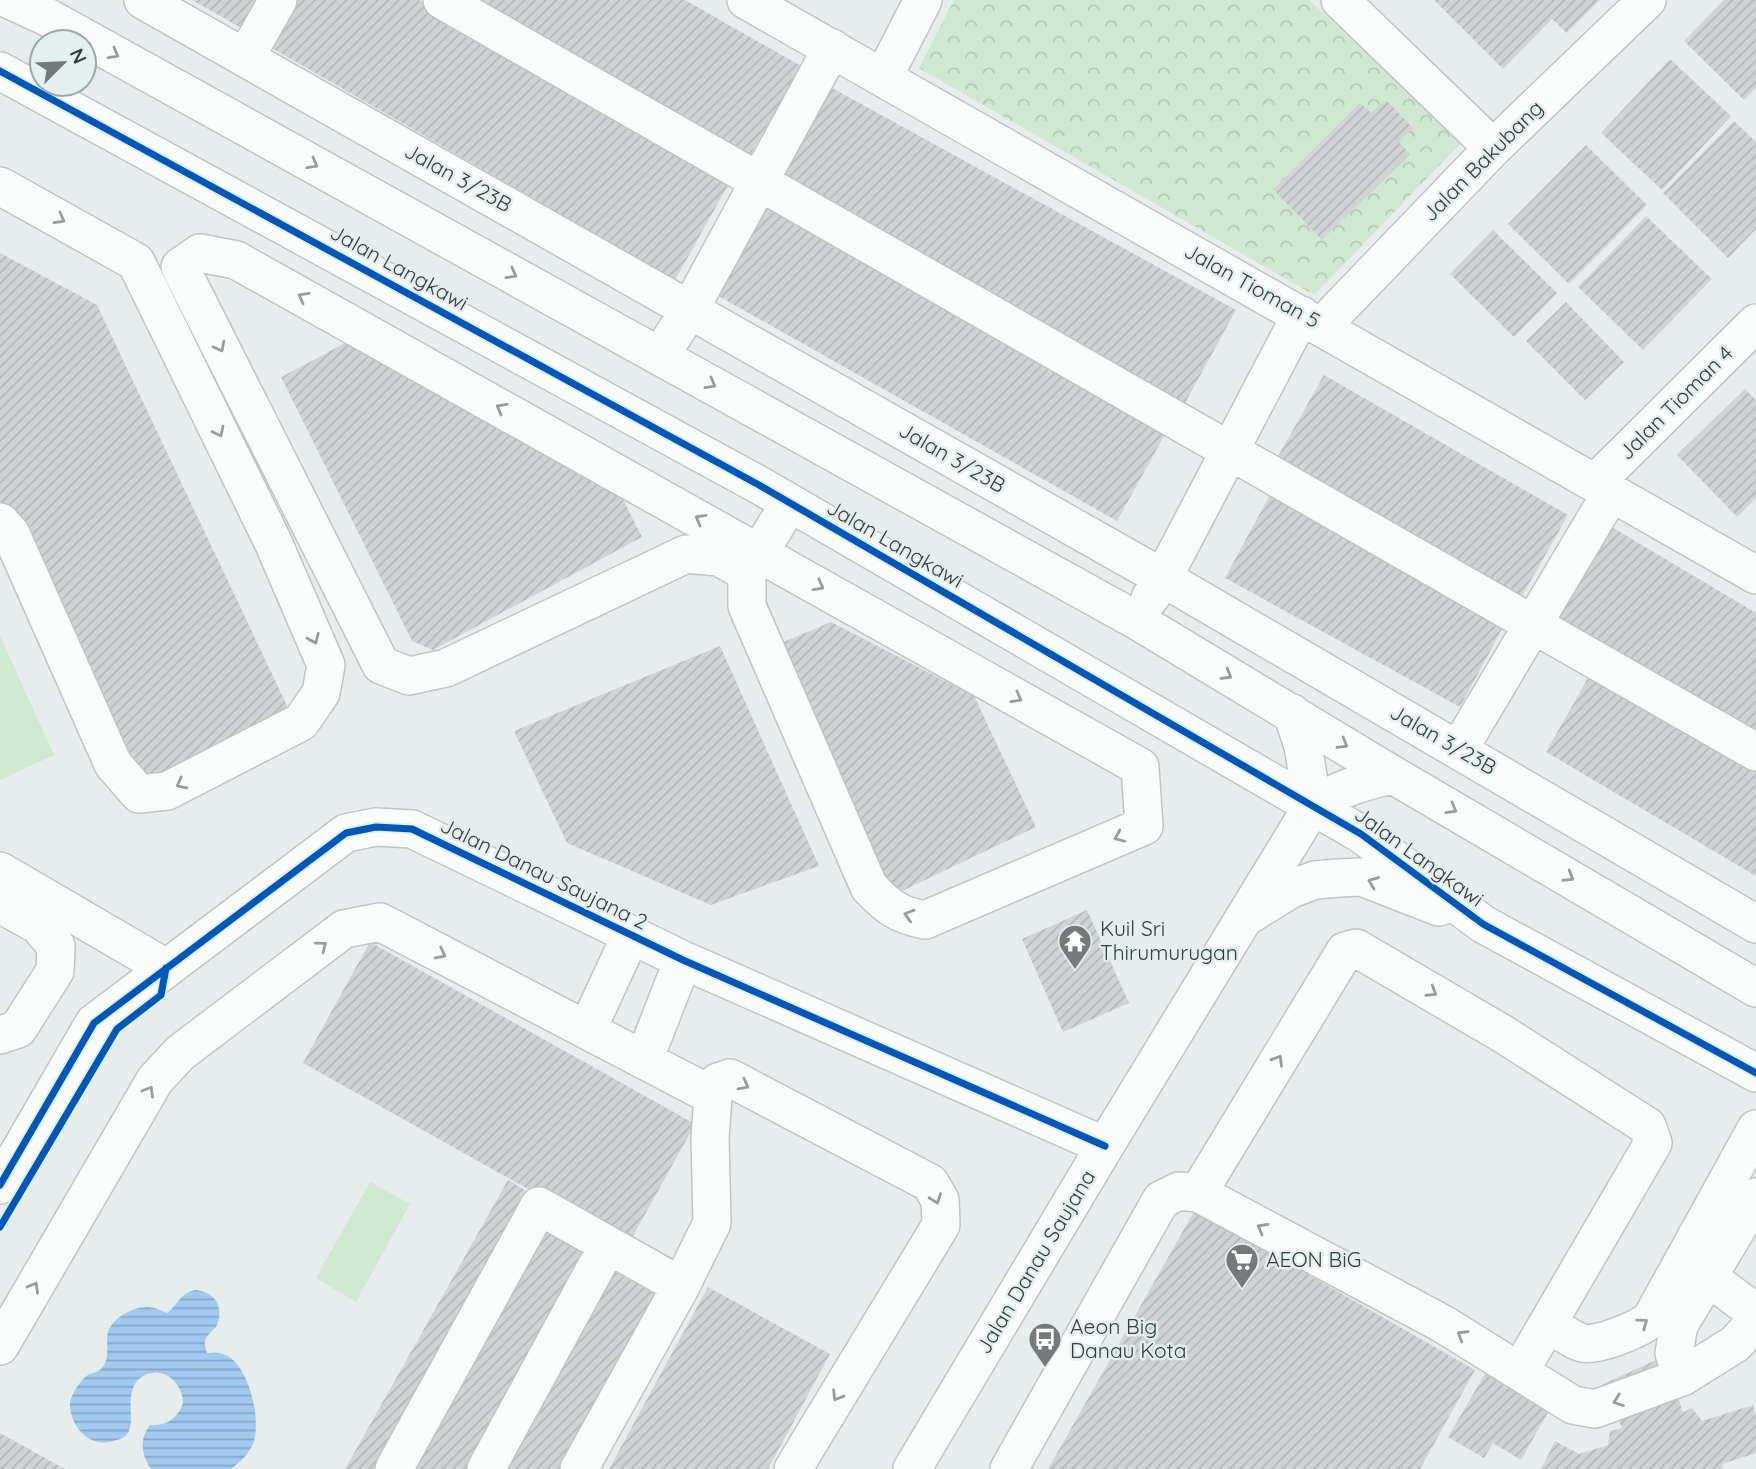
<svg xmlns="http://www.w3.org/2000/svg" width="1756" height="1469" font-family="Quicksand,sans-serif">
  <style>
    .park { fill: url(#park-crowns) }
    .pitch { fill: #cee9cf }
    .water { fill: url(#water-rules) }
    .building { fill: url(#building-hatch) }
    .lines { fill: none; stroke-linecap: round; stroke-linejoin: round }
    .minor-casing { stroke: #c0c4c4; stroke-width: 40 }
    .minor { stroke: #fbfcfc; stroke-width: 37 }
    .cycleway-casing { stroke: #e4efef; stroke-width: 11 }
    .cycleway { stroke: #0057b8; stroke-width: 7 }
    .oneway { stroke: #989c9c }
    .labels { text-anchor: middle; stroke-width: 5; stroke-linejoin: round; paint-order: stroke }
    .street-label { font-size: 21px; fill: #363b3b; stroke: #e4efef }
    .poi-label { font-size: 21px; fill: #363b3b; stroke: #e4efef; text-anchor: start }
  </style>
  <defs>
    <pattern id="park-crowns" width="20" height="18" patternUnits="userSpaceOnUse" patternTransform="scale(1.75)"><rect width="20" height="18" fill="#cee9cf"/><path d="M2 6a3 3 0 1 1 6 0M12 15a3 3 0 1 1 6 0" fill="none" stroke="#b2c9b3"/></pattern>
    <pattern id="water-rules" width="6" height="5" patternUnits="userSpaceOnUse" patternTransform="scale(1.75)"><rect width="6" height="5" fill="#a2caef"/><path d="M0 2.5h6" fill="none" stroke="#85a5c3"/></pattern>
    <pattern id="building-hatch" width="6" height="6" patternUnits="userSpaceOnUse" patternTransform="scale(1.75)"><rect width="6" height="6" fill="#d0d4d4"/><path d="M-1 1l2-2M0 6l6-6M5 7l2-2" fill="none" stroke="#b3b7b7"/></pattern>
  </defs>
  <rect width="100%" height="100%" fill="#e7ecec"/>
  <!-- park -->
  <path class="park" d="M954 0H1309L1462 142 1314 295 919 68Z"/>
  <!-- pitch -->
  <path class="pitch" d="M0 636 54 755 0 780Z
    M370 1182 410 1204 356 1302 316 1278Z"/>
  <!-- water -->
  <path class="water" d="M195 1290C216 1292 225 1308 216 1327 206 1337 202 1339 207 1353 211 1353 219 1352 223 1354 249 1362 262 1421 253 1444 249 1454 239 1463 231 1469H151C141 1454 139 1440 150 1425 166 1426 178 1419 183 1403 183 1381 159 1362 139 1379 123 1394 137 1422 127 1434 124 1438 118 1440 113 1441 90 1448 72 1428 70 1407 69 1397 80 1380 88 1375 92 1373 99 1372 102 1368 111 1358 105 1343 108 1332 112 1318 133 1307 147 1307 154 1307 160 1310 167 1313 178 1305 180 1293 195 1290Z"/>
  <!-- building -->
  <path class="building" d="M192 0H259L243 29Z
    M291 0H419L731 180 675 280 265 44Z
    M468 0H685L801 66 747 161Z
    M1434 0H1600L1567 33 1552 19 1503 69Z
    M1724 0H1756V88L1744 100 1684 41Z
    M1670 59 1731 116 1662 190 1601 133Z
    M823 83 1236 310 1185 403 773 177Z
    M1386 100 1413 128 1399 142 1410 154 1322 240 1273 189 1360 103 1371 113Z
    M1734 121 1756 142V229L1728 258 1663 193Z
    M1586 145 1647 205 1569 284 1508 224Z
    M756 197 1168 429 1117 521 706 289Z
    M1646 216 1712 279 1643 350 1578 287Z
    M1493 230 1557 293 1514 337 1450 274Z
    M0 253 97 305 292 716 144 788 0 503Z
    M1566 302 1624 362 1585 400 1526 341Z
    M353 339 617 488 642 537 433 650 412 641 281 377Z
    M1324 375 1568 515 1517 605 1273 465Z
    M1745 389 1756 400V498L1737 517 1677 455Z
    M1272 491 1507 620 1460 707 1225 578Z
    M1600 520 1756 613V741L1544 615Z
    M831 622 974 696 1036 827 902 891 886 885 781 643Z
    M720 646 819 866 711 905 567 843 514 731Z
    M1592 671 1756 767V876L1546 752Z
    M1087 910 1129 1003 1063 1032 1022 939Z
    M370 942 695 1124 628 1245 303 1063Z
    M508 1180 530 1193 374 1469H345Z
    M1195 1210 1475 1370 1420 1469H1048Z
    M544 1230 591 1256 474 1469H414Z
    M613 1271 660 1297 566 1469H505Z
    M708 1287 830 1354 768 1469H609Z
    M1663 1357 1683 1412 1692 1408 1702 1421 1753 1405 1756 1416V1453L1722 1464 1723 1469H1541L1555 1441 1579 1454 1608 1445 1610 1431 1622 1428 1603 1384Z
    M1486 1372 1550 1409 1521 1460 1493 1443 1484 1458 1448 1437Z
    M0 1433 65 1469H0Z"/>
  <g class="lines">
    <defs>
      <path id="minor" d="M10 0 47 17 1136 620 1393 775 1756 988
        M143 0 1163 578 1756 924
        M442 0 1756 752
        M746 0 1756 575
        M1340 0 1493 148
        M245 58 278 0
        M0 71 759 485 1361 834 1483 924 1756 1073
        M883 78 923 0
        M0 186 136 262 273 542 326 665 321 693 301 722 167 791 139 794 113 764 11 534 0 522
        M1322 326 1493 148 1647 0
        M660 356 690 309 832 48
        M1595 483 1756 323
        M747 573 719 557 686 554 446 668 409 676 381 665 180 267 200 253 236 260 1140 767 1144 826 925 920C898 915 888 907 869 887L747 606V573L789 504
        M1150 598 1163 578 1301 315
        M1292 713 1303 746 1313 805
        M1459 749 1611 493
        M0 871 166 968
        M0 904 38 925 56 946 55 971 18 1029 0 1035
        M1249 915 1291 889 1315 880 1339 878 1362 877 1439 907
        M587 1030 631 935
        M644 1060 683 960
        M0 1185 94 1023 346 833 376 827 412 829 683 960 1105 1146
        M1708 1277 1756 1313
        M1548 1323C1558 1329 1571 1340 1582 1343 1597 1347 1640 1329 1651 1319L1756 1129
        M0 1346 155 1080 180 1053 344 929 380 922 713 1096 718 1082 730 1078 930 1183 940 1200 941 1225 793 1469
        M1520 1371 1653 1143 1647 1126 1503 1034 1356 948 1345 951 1198 1193 1443 1324 1573 1405 1595 1409 1682 1377 1735 1344 1756 1321
        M1682 1377 1674 1353 1679 1325 1756 1197
        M394 1469 539 1206 681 1286
        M486 1469 608 1245
        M579 1469 681 1286 712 1223 710 1138 713 1096
        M912 1469 1105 1146 1313 805C1340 789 1363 781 1393 775
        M1009 1469 1161 1200 1179 1191 1198 1193"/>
    </defs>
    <!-- minor casing -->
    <use href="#minor" class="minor-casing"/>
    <!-- minor -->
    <use href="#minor" class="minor"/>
    <defs>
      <path id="cycleway" d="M0 71 759 485 1361 834 1483 924 1756 1073
        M0 1185 94 1023 346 833 376 827 412 829 683 960 1105 1146
        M0 1227 117 1029 161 995 166 968"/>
    </defs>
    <!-- cycleway casing -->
    <use href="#cycleway" class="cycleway-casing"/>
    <!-- cycleway -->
    <use href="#cycleway" class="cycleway"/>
  </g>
  <!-- one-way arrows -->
  <defs><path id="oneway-chevron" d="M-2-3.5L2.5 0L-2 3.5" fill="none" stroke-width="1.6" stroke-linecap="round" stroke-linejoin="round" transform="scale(1.75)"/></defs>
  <g class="oneway">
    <use href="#oneway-chevron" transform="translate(114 54) rotate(29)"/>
    <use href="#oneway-chevron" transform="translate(313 164) rotate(29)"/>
    <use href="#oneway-chevron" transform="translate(60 219) rotate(29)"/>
    <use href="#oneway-chevron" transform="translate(512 274) rotate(29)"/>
    <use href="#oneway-chevron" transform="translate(303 297) rotate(-151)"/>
    <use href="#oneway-chevron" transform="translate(220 347) rotate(63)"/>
    <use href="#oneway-chevron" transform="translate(711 384) rotate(29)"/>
    <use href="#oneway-chevron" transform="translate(501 408) rotate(-151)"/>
    <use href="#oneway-chevron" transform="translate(219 432) rotate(64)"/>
    <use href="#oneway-chevron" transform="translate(700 519) rotate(-151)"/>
    <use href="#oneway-chevron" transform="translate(819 586) rotate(29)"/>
    <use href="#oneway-chevron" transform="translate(314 639) rotate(67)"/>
    <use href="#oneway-chevron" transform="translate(1227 675) rotate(31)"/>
    <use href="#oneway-chevron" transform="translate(1017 698) rotate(29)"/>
    <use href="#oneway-chevron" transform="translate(1343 744) rotate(31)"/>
    <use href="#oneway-chevron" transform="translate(181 784) rotate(153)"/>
    <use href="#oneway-chevron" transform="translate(1452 809) rotate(30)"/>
    <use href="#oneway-chevron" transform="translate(1119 837) rotate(157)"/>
    <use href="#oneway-chevron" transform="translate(1569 877) rotate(31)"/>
    <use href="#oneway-chevron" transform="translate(1373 882) rotate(-159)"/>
    <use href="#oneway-chevron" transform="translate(909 915) rotate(-163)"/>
    <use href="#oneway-chevron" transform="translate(322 946) rotate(-37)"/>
    <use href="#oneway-chevron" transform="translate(441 954) rotate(28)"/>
    <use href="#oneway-chevron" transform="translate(1432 992) rotate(31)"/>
    <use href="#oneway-chevron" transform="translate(1278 1060) rotate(-59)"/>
    <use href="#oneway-chevron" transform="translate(744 1085) rotate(28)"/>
    <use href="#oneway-chevron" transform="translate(149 1091) rotate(-60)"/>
    <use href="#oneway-chevron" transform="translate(936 1199) rotate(70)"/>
    <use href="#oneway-chevron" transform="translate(1262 1228) rotate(-151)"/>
    <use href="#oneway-chevron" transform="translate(34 1287) rotate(-60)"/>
    <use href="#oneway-chevron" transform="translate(1643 1323) rotate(-36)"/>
    <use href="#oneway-chevron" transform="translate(1462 1335) rotate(-149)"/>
    <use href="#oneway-chevron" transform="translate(837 1396) rotate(121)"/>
    <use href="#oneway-chevron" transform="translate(1618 1401) rotate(160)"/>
  </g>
  <!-- icons -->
  <defs>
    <symbol id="temple-pin" viewBox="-11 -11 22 30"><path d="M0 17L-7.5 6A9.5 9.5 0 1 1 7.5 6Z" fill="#747979" stroke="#e4efef"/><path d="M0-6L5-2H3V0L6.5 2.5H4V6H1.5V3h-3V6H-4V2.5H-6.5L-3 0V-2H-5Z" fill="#fff"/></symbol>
    <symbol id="supermarket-pin" viewBox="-11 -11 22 30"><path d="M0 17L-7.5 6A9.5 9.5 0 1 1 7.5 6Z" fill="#747979" stroke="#e4efef"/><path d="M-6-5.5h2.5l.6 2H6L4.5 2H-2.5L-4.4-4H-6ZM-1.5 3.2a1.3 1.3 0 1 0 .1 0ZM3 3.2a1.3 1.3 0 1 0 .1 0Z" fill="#fff"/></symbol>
    <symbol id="bus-pin" viewBox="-11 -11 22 30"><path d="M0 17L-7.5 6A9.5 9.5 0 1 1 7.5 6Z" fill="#747979" stroke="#e4efef"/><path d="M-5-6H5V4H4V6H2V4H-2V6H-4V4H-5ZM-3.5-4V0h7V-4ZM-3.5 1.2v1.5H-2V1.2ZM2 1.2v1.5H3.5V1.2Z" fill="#fff"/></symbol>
  </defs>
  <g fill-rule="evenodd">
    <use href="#temple-pin" x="1056" y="922" width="38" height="52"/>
    <use href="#supermarket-pin" x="1223" y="1241" width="38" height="52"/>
    <use href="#bus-pin" x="1026" y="1320" width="38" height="52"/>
  </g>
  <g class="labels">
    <!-- street labels -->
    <g class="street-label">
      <text transform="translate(1483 161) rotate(-45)" y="7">Jalan Bakubang</text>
      <text transform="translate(458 178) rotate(29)" y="7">Jalan 3/23B</text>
      <text transform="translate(399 268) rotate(29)" y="7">Jalan Langkawi</text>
      <text transform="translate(1252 286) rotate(29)" y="7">Jalan Tioman 5</text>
      <text transform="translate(1676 403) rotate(-45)" y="7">Jalan Tioman 4</text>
      <text transform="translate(952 458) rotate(30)" y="7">Jalan 3/23B</text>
      <text transform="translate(895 544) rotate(30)" y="7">Jalan Langkawi</text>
      <text transform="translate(1443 740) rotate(30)" y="7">Jalan 3/23B</text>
      <text transform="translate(1419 857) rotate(36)" y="7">Jalan Langkawi</text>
      <text transform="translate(544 874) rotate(26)" y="7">Jalan Danau Saujana 2</text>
      <text transform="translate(1036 1262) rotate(-59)" y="7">Jalan Danau Saujana</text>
    </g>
    <!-- poi labels -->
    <g class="poi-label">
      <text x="1100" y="936">Kuil Sri<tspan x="1100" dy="24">Thirumurugan</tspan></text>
      <text x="1266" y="1267">AEON BiG</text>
      <text x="1070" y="1334">Aeon Big<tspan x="1070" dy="24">Danau Kota</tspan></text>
    </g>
  </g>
  <!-- north arrow -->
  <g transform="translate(63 63) rotate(66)"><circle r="33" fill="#e4efef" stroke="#9ea7a7" stroke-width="2"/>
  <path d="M0-5L12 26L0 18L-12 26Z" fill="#747979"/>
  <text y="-10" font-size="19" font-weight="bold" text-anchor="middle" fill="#363b3b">N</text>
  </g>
</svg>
